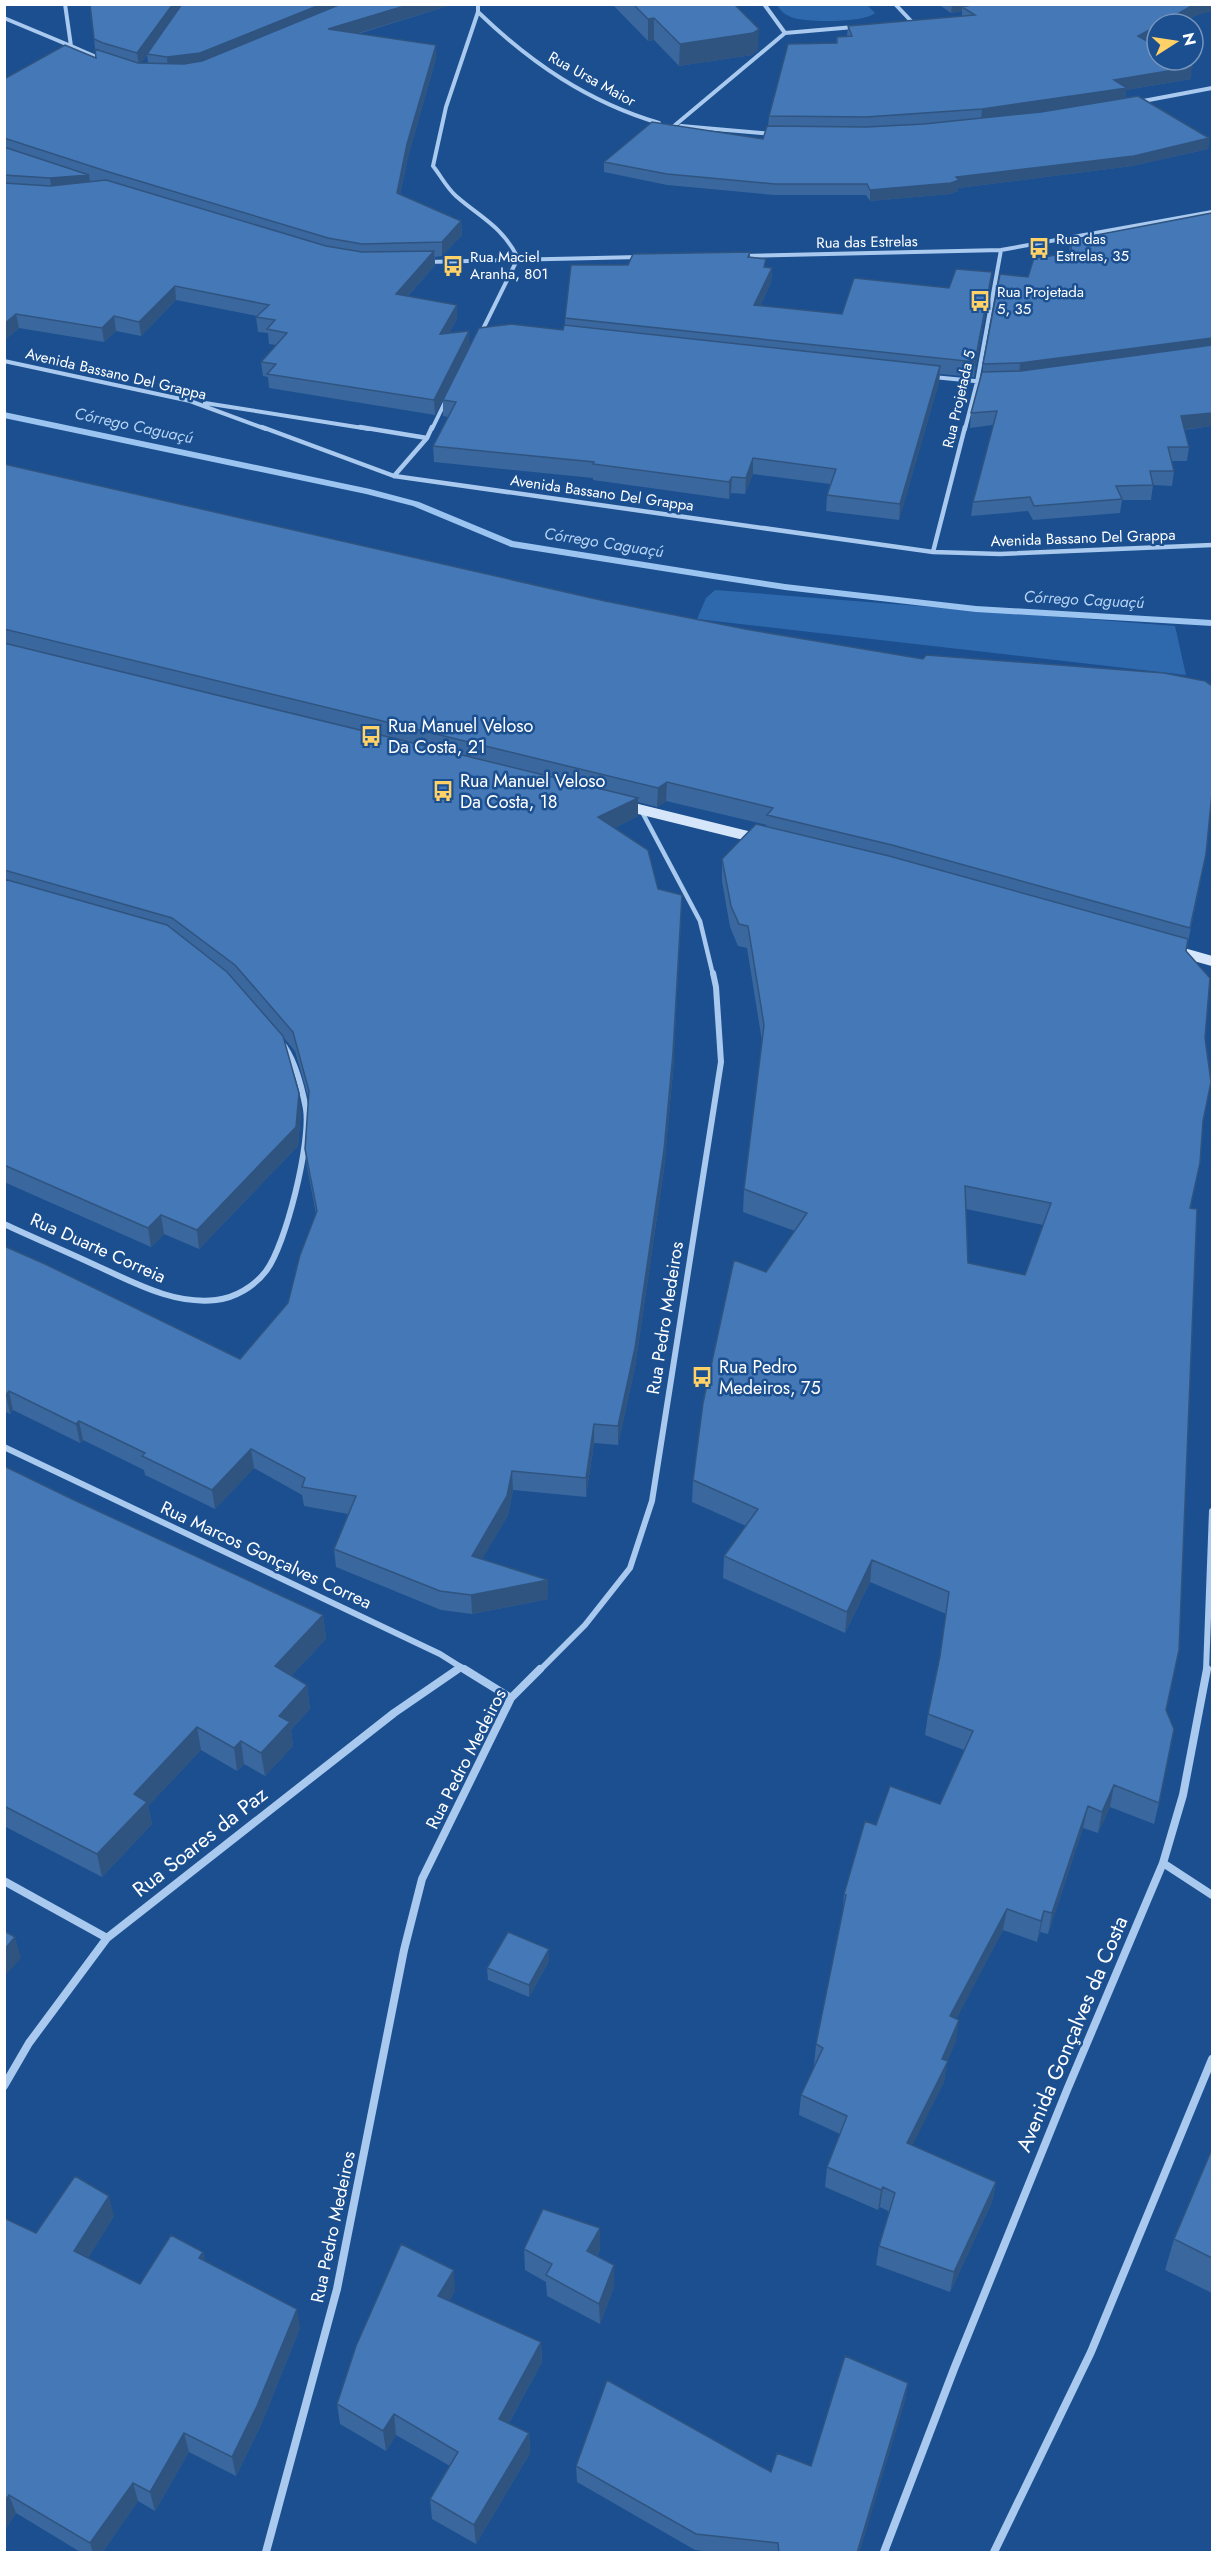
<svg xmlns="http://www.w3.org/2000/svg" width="1217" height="2557" font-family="Jost,sans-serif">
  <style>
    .green { fill: #2e69ad }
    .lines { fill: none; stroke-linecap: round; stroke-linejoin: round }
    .stream { fill: #9cc4f0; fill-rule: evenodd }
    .minor-far3 { stroke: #a9c9ee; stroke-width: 4 }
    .minor-far2 { stroke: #a9c9ee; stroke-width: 4.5 }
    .minor-far1 { stroke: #a9c9ee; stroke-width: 6 }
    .minor { stroke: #a9c9ee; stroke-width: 8 }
    .secondary { stroke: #d6e6fa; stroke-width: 10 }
    .wall { fill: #3a679d; fill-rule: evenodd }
    .shaded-wall { fill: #305480 }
    .building { fill: #4478b7; stroke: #305480; stroke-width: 1.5; fill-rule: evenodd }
    .labels { text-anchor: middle; stroke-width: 5; stroke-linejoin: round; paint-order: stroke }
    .far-street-label { font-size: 15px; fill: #fff; stroke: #1b4f8f }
    .far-poi-label { font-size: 15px; fill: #fff; stroke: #1b4f8f; text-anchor: start }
    .far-water-label { font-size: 16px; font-style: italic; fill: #b5d3f5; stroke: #1b4f8f }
    .poi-label { font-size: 18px; fill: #fff; stroke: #1b4f8f; text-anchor: start }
    .street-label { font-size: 18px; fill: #fff; stroke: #1b4f8f }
    .near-street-label { font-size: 21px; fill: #fff; stroke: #1b4f8f }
  </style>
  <rect width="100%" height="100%" fill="#1b4f8f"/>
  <!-- green -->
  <path class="green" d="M777 5H867L875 13C864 23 805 23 791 17 784 14 781 11 777 5Z
    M715 590 1175 626 1186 675 697 619 706 598Z"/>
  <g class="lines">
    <!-- stream -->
    <path class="stream" d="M4 412 370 489 419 502 513 541 713 573 785 584 976 606 1212 620V626L976 612 785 590 713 579 511 547 413 506 366 494 4 418Z"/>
    <!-- minor-far3 -->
    <path class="minor-far3" d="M65 4 71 46 103 60
      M478 4V12L446 107 433 166C441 176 446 187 456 196 481 218 502 226 518 258
      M764 4 785 33 854 27
      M895 4 912 22
      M478 12C531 63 588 102 659 123
      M4 18 71 46
      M1138 102 1212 88
      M674 126 785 33
      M681 126 773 134
      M742 256 1001 250 1212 212
      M427 262 639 257
      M481 333 518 258
      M4 361 190 401 266 429
      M933 377 985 382
      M205 403 369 429
      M432 429 446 400
      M965 429 977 382 1001 250"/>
    <!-- minor-far2 -->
    <path class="minor-far2" d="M262 427 394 476 933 552 1000 554 1212 545
      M360 427 427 438
      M394 476 427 438 432 427
      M933 552 965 427
      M641 810 700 921 713 975"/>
    <!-- minor-far1 -->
    <path class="minor-far1" d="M4 1224C34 1238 65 1251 95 1265 133 1282 173 1305 216 1300 235 1298 255 1286 266 1271 286 1245 311 1142 306 1109 302 1088 295 1058 281 1042
      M4 1447 440 1654 467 1671
      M456 1671 461 1667
      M539 1671 585 1625 630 1568 652 1501 721 1062 716 987 713 973
      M1206 1671 1212 1511"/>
    <!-- minor -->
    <path class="minor" d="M464 1669 511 1698
      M1163 1863 1212 1895
      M4 1881 107 1938
      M4 2086 29 2043 107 1938 394 1713 458 1669
      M266 2552 337 2289 404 1950 422 1879 511 1698 540 1669
      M884 2552 954 2369 1067 2090 1163 1863 1183 1795 1207 1669
      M994 2552 1091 2352 1212 2059"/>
    <!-- secondary -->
    <path class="secondary" d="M622 805 760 839
      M1173 950 1212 961"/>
  </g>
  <!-- wall -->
  <path class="wall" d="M612 4H734L758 50 752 55 679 66 654 40 648 41Z
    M938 4H1212L1195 16 1148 42 1191 79 1126 90 1125 98 1209 138 1208 149 1132 166 958 188V191L950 194 870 201 866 195H774L667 185 604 172V162L763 139 768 126 769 116 836 43 837 37 847 36 848 26 962 16V11L951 13Z
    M448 6 358 34 436 45V58L408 157 400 194 461 221 462 235 442 256 435 257V265L408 296 457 305V319L449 333 470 345 435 415 269 388 268 377 263 376 261 362 276 345 269 344 268 333 258 332 256 317 257 316 176 300 141 336 116 331 104 342 19 328 6 339H4V79L96 58 94 39ZM147 55 148 63H141Z
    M1212 213V426L1184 430 1189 447 1187 461H1172L1174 471 1172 486 1153 485 1151 500H1122L1120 513 1033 520 1028 511 971 516 973 502 993 425 970 428 971 413 983 372V364L1028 277 1069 254 1070 240Z
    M750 252V257L766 267 772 268 771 283 760 306 842 314 949 288 992 272 990 287 974 377 940 374 939 382 899 520 826 511 827 495 830 484 753 474 745 494 731 493 729 499 593 480V478L434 462 433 446 448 417 443 416V400L563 330 565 326V318L628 265Z
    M4 464 1206 854 1186 952 1205 1038 1202 1124 1191 1208 1166 1710 1159 1803 1154 1824 1110 1807 1098 1833 1083 1828 1048 1934 1040 1932 1037 1942 1003 1930 956 2019V2041L947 2061 944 2082 912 2145 996 2182 992 2202 950 2292 876 2265 879 2246 890 2212 880 2207 878 2210 825 2187 827 2167 840 2134 799 2115 801 2095 815 2065H814L816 2044 842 1915 844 1894 876 1825 940 1804 964 1750 925 1735 928 1714 940 1656 946 1614 870 1582 845 1633 723 1578 724 1556 746 1526 692 1502 693 1480 766 1272 795 1231 743 1212 744 1189 762 1041 747 948 738 946 730 927 722 881V859L767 825 666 801 657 807 638 802V816L614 828 658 889 682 895 673 1071 664 1169 635 1367 618 1445 594 1443 586 1497 513 1490 508 1515 482 1559 548 1580V1599L472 1614 441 1610 336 1567 334 1549 348 1514 304 1506 302 1495 254 1468 215 1509 145 1475 144 1470 83 1440 80 1443 13 1410 10 1414 4 1411V1246L240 1359 288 1303 316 1214 307 1167 305 1149 309 1100 295 1051 284 1038 301 1112 298 1146 199 1249 164 1234 151 1247 4 1182ZM966 1209 1043 1225 1025 1275 968 1263Z
    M4 1466 72 1499 323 1615 326 1639 291 1676 307 1685 310 1709 291 1730 293 1746 265 1776 244 1764 237 1771 201 1750 148 1806 152 1824 102 1877 4 1826Z
    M549 1961 529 1997 488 1980 487 1968Z
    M1212 2149V2293L1165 2270 1174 2239Z
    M114 2216 88 2258 140 2284 203 2252 205 2262 300 2328 261 2425 236 2476 189 2452 155 2511 138 2501 102 2553H82L16 2513 4 2531V2218L36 2233Z
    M600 2228V2250L597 2256 614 2265V2287L600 2324 547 2296 546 2282 525 2270 524 2249Z
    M455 2291 449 2301 541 2342 542 2362 509 2423 529 2433 530 2453 476 2544 432 2519 430 2499 450 2466 396 2435 386 2451 340 2424 337 2404Z
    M908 2383 905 2400 859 2553H721L695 2550 577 2482 576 2466 771 2472 811 2466Z"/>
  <!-- shaded-wall -->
  <path class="shaded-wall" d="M173 4H184L139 66 137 53Z
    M322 4H356L201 66 168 70 167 57Z
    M411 4H449L448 6 329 42 328 29Z
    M952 4H998L962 7V11L951 13Z
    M1195 4H1212V11L1195 16 1180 24H1160Z
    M654 18V40L648 41V19Z
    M1157 26V37L1137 49 1138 36Z
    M759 29 758 50 752 55 679 66 680 44Z
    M436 45V58L408 157 397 207V193L407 144Z
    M1192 67 1191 79 1126 90 1125 100 981 122 982 109 1114 80Z
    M1209 138 1208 149 1132 166 958 188V191L950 194 870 201V190Z
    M89 175 91 188 52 192 50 178Z
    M461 221 462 235 442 256V242Z
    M434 251 435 265 397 308 396 294Z
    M772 268 771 283 753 320 754 305Z
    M992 272 990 287 974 377 975 362Z
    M175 286 176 300 141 336 139 322Z
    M457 305V319L440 349V334Z
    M16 314 19 328 6 339 4 324Z
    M114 316 116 331 104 342 102 328Z
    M469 331 470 345 435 415 434 400Z
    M1212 338V346L1019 377 1020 363Z
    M940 366 939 382 899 520 900 504Z
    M1212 413V426L1179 430 1181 416Z
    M753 458V474L745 494 746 478Z
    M732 477 731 493 729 499V482Z
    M667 782 666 801 657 807 658 788Z
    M638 798V816L598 836V817Z
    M682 895 673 1071 664 1169 635 1367 618 1445V1426Z
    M299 1093 301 1112 298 1146 199 1249 197 1230Z
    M161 1215 164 1234 151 1247 148 1228Z
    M9 1391 13 1410 10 1414 6 1395Z
    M79 1421 83 1440 80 1443 76 1424Z
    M594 1424V1443L586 1497V1478Z
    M251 1449 254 1468 215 1509 212 1490Z
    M512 1471 513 1490 508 1515 473 1575 472 1556Z
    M872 1560 870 1582 845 1633 847 1612Z
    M548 1580V1599L472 1614 471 1595Z
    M323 1615 326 1639 278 1690 275 1666Z
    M307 1685 310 1709 291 1730 293 1746 265 1776 261 1753 279 1716Z
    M197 1727 201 1750 148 1806 152 1824 102 1877 97 1854 134 1794Z
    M241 1741 244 1764 237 1771 234 1748Z
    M1114 1785 1110 1807 1098 1833 1102 1812Z
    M1088 1806 1083 1828 1048 1934 1052 1913Z
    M1007 1909 1003 1930 947 2037 950 2016Z
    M1044 1911 1040 1932 1037 1942 1041 1921Z
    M15 1937 21 1958 4 1977V1950Z
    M549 1949V1961L529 1997V1985Z
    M959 2020 956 2041 942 2073 948 2061 944 2082 904 2163 907 2143Z
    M996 2182 992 2202 950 2292 954 2272Z
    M883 2187 880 2207 878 2210 881 2190Z
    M109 2196 114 2216 80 2271 74 2251Z
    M600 2228V2250L587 2272V2251Z
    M203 2252 207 2272 199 2258Z
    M614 2265V2287L600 2324 599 2304Z
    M454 2270 455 2291 440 2317 438 2296Z
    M297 2309 300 2328 261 2425 236 2476 232 2457Z
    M541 2342 542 2362 500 2439 499 2419Z
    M908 2383 905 2400 859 2553H857Z
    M394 2414 396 2435 386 2451 383 2431Z
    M184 2433 189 2452 155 2511 150 2492Z
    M529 2433 530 2453 476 2544 474 2525Z
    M133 2483 138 2501 102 2553H93L90 2543Z
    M9 2495 16 2513 4 2531V2502Z"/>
  <!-- building -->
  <path class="building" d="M90 4H173L137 53 103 43 94 39Z
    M182 4H322L200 53 167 57 147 54Z
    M341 4H411L328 29 436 45 407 144 397 193 461 221 442 242 362 244 328 238 109 172 4 138V79L65 45 96 58 95 49 138 63 184 64 202 61Z
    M633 4H734L759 29 753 33 680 44 654 18 648 19Z
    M976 4H1195L1160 24H1157V26L1138 36 1157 47V60H1180L1192 67 1114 80 1127 88 982 109 866 117 769 116 788 44 837 43V37L852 36 848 26 975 15 962 7Z
    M1138 96 1209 138 1134 156 956 177 959 180 951 183 870 190 867 184H775L667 174 604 162 652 122 763 139 767 126 866 127 924 124 1041 112Z
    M4 147 89 175 50 178 4 175Z
    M106 180 326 246 362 252 434 251 396 294 457 305 440 334 469 331 434 400 267 374 276 364 261 362 287 333 267 329 275 320 256 317 269 305 175 286 139 322 114 316 102 328 16 314 4 324V183L50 186Z
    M1212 213V338L1020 363 983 364 1000 274 1028 277 1034 258 1072 253 1070 240Z
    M750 252 748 257 766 259 764 267 772 268 754 305 842 314 854 278 949 288 956 269 992 272 975 362 565 318 571 265H628L633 254Z
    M511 324 563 330 564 325 940 366 900 504 827 495 836 469 753 458 746 478 732 477 729 482 593 464 594 462 433 446 456 402 443 400 479 328Z
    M1212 345V413L1181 416 1189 447H1168L1174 471H1150L1153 485 1116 486 1122 499 1034 506 1030 497 973 502 997 411 971 413 982 372 1021 371Z
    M4 464 605 601 745 629 923 659 926 655 1164 673 1205 681 1212 686V793L1206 854 1190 928 892 845 767 815 773 808 667 782 658 788 4 629Z
    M4 643 638 798 598 817 648 850 658 889 682 895 673 1053 664 1150 635 1348 618 1426 594 1424 586 1478 512 1471 507 1496 472 1556 548 1580 471 1595 440 1591 334 1549 356 1496 302 1487 305 1478 251 1449 212 1490 142 1456 145 1453 79 1421 76 1424 9 1391 6 1395H4V1246L45 1264 240 1359 288 1303 300 1255 317 1211 305 1149 309 1091 293 1032 235 965 172 918 4 870Z
    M756 824 889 856 1188 939 1186 951 1210 978 1205 1038 1211 1082 1203 1121 1200 1163 1190 1208 1197 1209 1179 1650 1166 1710 1174 1729 1159 1803 1114 1785 1102 1812 1088 1806 1052 1913 1044 1911 1041 1921 1007 1909 950 2016 959 2020 942 2059 948 2061 907 2143 996 2182 954 2272 879 2246 895 2193 883 2187 881 2190 827 2167 847 2116 801 2095 823 2048 816 2044 846 1895 844 1894 865 1821 876 1825 890 1786 940 1804 973 1731 928 1714 940 1656 949 1592 872 1560 847 1612 724 1556 758 1509 693 1480 703 1403 734 1260 766 1272 807 1213 744 1189 764 1025 748 926 739 924 731 906 722 859ZM965 1186 1051 1203 1025 1275 968 1263Z
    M4 879 167 925 227 972 283 1036 299 1093 296 1127 197 1230 161 1215 148 1228 4 1165Z
    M4 1466 72 1499 323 1615 275 1666 307 1685 279 1716 290 1722 261 1753 241 1741 234 1748 197 1727 134 1794 147 1802 97 1854 4 1806Z
    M4 1931 15 1937 4 1950Z
    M508 1932 549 1949 529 1985 487 1968Z
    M1212 2149V2258L1174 2239Z
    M75 2176 109 2196 74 2251 140 2284 171 2235 203 2252 199 2258 297 2309 257 2406 232 2457 184 2433 150 2492 133 2483 90 2543 9 2495 4 2502V2218L36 2233Z
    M543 2209 600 2228 587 2251 614 2265 599 2304 546 2275 552 2264 524 2249Z
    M401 2244 454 2270 438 2296 541 2342 499 2419 529 2433 474 2525 430 2499 458 2452 394 2414 383 2431 337 2404 356 2346Z
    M845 2356 908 2383 857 2553H779L778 2543 696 2534 576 2466 607 2380 771 2472 777 2453 811 2466Z"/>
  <!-- icons -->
  <defs>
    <symbol id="bus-bare" viewBox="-9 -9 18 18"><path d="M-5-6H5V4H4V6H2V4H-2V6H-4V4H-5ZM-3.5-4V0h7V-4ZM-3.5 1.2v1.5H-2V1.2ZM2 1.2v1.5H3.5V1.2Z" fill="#ffd166" stroke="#1b4f8f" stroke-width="2.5" paint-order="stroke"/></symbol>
  </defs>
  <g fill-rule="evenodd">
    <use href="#bus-bare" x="1024" y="233" width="30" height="30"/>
    <use href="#bus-bare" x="438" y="251" width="30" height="30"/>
    <use href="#bus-bare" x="965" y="286" width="30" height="30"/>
    <use href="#bus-bare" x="356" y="721" width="30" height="30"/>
    <use href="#bus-bare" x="428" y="776" width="30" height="30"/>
    <use href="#bus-bare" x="687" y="1362" width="30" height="30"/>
  </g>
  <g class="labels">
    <!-- far-street labels -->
    <g class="far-street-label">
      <text transform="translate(592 79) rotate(29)" y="5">Rua Ursa Maior</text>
      <text transform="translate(867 242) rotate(-1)" y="5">Rua das Estrelas</text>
      <text transform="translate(116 374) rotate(13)" y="5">Avenida Bassano Del Grappa</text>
      <text transform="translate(959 399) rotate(-77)" y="5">Rua Projetada 5</text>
      <text transform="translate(602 493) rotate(8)" y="5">Avenida Bassano Del Grappa</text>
      <text transform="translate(1083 538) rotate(-2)" y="5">Avenida Bassano Del Grappa</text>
    </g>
    <!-- far-poi labels -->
    <g class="far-poi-label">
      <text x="1056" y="244">Rua das<tspan x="1056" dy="17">Estrelas, 35</tspan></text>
      <text x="470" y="262">Rua Maciel<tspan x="470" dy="17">Aranha, 801</tspan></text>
      <text x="997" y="297">Rua Projetada<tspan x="997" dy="17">5, 35</tspan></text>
    </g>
    <!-- far-water labels -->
    <g class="far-water-label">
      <text transform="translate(134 425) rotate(12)" y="6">Córrego Caguaçú</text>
      <text transform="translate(604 542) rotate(9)" y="6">Córrego Caguaçú</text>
      <text transform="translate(1084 599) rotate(3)" y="6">Córrego Caguaçú</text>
    </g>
    <!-- poi labels -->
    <g class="poi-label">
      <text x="388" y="732">Rua Manuel Veloso<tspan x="388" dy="21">Da Costa, 21</tspan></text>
      <text x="460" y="787">Rua Manuel Veloso<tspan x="460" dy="21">Da Costa, 18</tspan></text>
      <text x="719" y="1373">Rua Pedro<tspan x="719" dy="21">Medeiros, 75</tspan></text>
    </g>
    <!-- street labels -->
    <g class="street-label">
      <text transform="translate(98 1248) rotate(24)" y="6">Rua Duarte Correia</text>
      <text transform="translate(665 1318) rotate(-81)" y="6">Rua Pedro Medeiros</text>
      <text transform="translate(266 1555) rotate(25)" y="6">Rua Marcos Gonçalves Correa</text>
      <text transform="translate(466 1759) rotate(-63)" y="6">Rua Pedro Medeiros</text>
      <text transform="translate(333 2227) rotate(-78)" y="6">Rua Pedro Medeiros</text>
    </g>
    <!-- near-street labels -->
    <g class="near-street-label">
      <text transform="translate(200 1842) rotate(-38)" y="7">Rua Soares da Paz</text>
      <text transform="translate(1072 2034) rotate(-67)" y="7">Avenida Gonçalves da Costa</text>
    </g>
  </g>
  <!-- border -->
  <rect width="1217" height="2557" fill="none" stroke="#ffffff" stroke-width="12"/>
  <!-- north arrow -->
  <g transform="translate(1175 42) rotate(78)"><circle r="28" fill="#1b4f8f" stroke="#7695bc" stroke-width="1.5"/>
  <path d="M0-4.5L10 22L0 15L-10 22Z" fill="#ffd166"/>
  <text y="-9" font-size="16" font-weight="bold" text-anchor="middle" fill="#ffffff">N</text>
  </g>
</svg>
